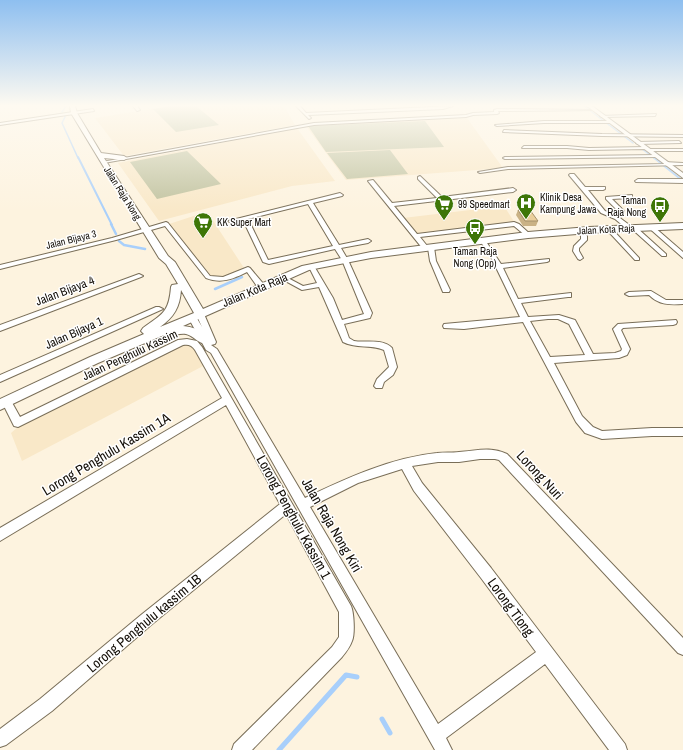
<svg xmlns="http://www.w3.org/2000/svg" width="683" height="750" font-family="'Archivo Narrow',sans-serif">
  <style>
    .built { fill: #f9e8c8 }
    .green { fill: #c1c3a0 }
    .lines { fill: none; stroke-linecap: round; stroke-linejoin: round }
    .stream-far3 { stroke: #a8cffb; stroke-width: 1.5 }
    .stream-far2 { stroke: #a8cffb; stroke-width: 2 }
    .stream-far1 { stroke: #a8cffb; stroke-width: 2.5 }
    .stream { stroke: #a8cffb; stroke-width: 5 }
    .minor-casing { stroke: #796e58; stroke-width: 2 }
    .secondary-casing { stroke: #796e58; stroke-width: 2 }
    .minor { fill: #fff; fill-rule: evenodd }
    .secondary { fill: #fff; fill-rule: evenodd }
    .wall { fill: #cab285 }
    .building { fill: #ebcf9b; stroke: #a4916c }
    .labels { text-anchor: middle; stroke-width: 3; stroke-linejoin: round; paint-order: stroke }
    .far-street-label { font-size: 10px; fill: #120d06; stroke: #fff }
    .far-poi-label { font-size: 10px; fill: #120d06; stroke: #fff; text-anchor: start }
    .street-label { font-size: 12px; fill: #120d06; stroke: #fff }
    .near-street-label { font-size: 14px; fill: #120d06; stroke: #fff }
  </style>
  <rect width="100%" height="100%" fill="#fdf3df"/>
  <!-- built -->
  <path class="built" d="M170 106H284L295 125 124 156 95 118Z
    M467 118 503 168 346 180 306 126Z
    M297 128 335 181 292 186 159 221 118 163Z
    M504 206 515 223 417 235 403 218Z
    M203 213H208L244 268 225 277 211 276 169 224Z
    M181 344H190L194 346 205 365 22 461 11 433 19 426Z"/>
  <!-- green -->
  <path class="green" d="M173 106H196L219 125 176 132 153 109Z
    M425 121 444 147 326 152 308 126Z
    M390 150 408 174 347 179 327 153Z
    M187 151 221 184 157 199 130 162Z"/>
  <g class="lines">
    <!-- stream-far3 -->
    <path class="stream-far3" d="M584 106 633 143
      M62 112 66 106
      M64 114 65 117 62 123 78 158
      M642 149 654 158"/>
    <!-- stream-far2 -->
    <path class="stream-far2" d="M78 157 112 225
      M653 157 683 181"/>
    <!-- stream-far1 -->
    <path class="stream-far1" d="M111 224 116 234
      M119 241 124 245 145 249
      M215 289 242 277"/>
    <!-- stream -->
    <path class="stream" d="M382 719 390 733
      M279 750 346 675 357 677"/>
    <defs>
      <path id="minor" d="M133 106H137L140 110 137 111Z
        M296 106H300L306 113 453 106 443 109 308 115 311 118 309 119Z
        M93 109 94 111 0 125V123Z
        M497 109 597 110 498 111 499 113 497 114 473 115 466 117 314 125 104 163 102 162 314 123 466 115 473 113 494 112V110Z
        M656 114 655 116 602 117 600 116Z
        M544 121H610L612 122 610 123H544L497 126 495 125Z
        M504 130 602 134 683 135V137L602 136 503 132Z
        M679 141 681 143 638 144 636 143 638 142Z
        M524 146H567L589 148 646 147 648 149H683V151H648L646 149 589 150 567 148H522Z
        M656 155 658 157 505 159 503 158 505 157Z
        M664 162 683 163V165L508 169 480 173 478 172 508 167 664 164Z
        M570 174H574L585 187H605V189L603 190H588L605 211 616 215 618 211 606 199V197L632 195V197L630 198 612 199 624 211 620 218 632 227H636L666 254V256H662L632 229H627L615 219 601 213 569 175Z
        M420 176 442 197 513 188 516 190 513 192 394 206 417 234 514 222 519 224 531 235 526 236 514 226 420 237 428 247 431 245 434 247 436 261 450 290 449 292H443L430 261 428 248 423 249 368 181 373 180 392 203 437 198 418 179V177Z
        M638 179H683V183L636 182 635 181Z
        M340 193 343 195 342 196 313 203 339 245 368 239 371 241 368 243 341 248 348 260 372 313 370 318 344 324 349 338 354 341C365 343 383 338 392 348L397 367 393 375 384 382 382 388H376L374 386 377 379 389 367 384 350C371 344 356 349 343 342L319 287 302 290 280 278 284 276 286 277 303 286 317 283 309 267 310 266H314L333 298 342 320 364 314 342 260 335 249 269 264 263 262 243 220 231 223 228 221ZM308 204 333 246 268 260 248 219Z
        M166 222 168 223 210 276 223 277 248 267 250 268 266 287 265 289H259L247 272C233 279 221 284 206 278L165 226 116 240 0 269V265L112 238Z
        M649 226H653L683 252V258L649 228Z
        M579 228 587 236V240L579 248V251L583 258 580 260 578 259 573 251 574 246 581 239V236L576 230Z
        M607 228H611L639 258V260H635L607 230Z
        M481 240H485L501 264 549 259V261L547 262 503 268 518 299 571 293V297H568L521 303 528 317 559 315 575 320 593 354 615 353 621 351 622 349 613 329 618 324 676 320 677 322 676 324 673 325 623 328 621 330 630 349 627 355 619 358 554 363 582 416 593 427 602 431 652 428H683V436H652L602 439 585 433 576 422 523 322 464 329 444 328 443 326 444 324 520 317 490 255 480 241ZM548 319H558L569 324 585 355 550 357 530 321Z
        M139 274 143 276 141 277 0 331V325Z
        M651 291 666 300H683V304C670 305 659 305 649 295L629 296 625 294 629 292Z
        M156 307H159L163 309 0 382V375Z
        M197 312H200L204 314 216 342 215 344 211 345 217 349 305 498C347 478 390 458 437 453 444 452 452 453 459 452 477 451 489 446 507 454L683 638V655L678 653 499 460 495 459H480L459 462H438L412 466 422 483 491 568 625 744 627 750H609L545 664 446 738 452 750H435L211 353 206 350 188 317 192 315H195L202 327 196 314ZM402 469 414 491 481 578 536 652 438 724 310 507 358 483Z
        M187 339 197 341 202 347 351 606C354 613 355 634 352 641 350 647 346 652 342 657L252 750H232L234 744 332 647 339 637V612L286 514 151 625 52 711 6 745 0 747V729L40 699 141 615 280 504 226 405 0 541V528L222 398 195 350C192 345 188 344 183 345L18 427 14 426 2 402 4 399H10L20 417 178 340Z"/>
      <path id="secondary" d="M70 106H75L77 113 101 153 124 156 127 158 124 160 104 158 168 256 175 262 203 309 302 266 371 252 528 232 589 227 683 223V229L589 233 528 238 371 258 309 270 183 326C193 327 205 331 211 340L209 343C199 346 195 336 186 334 178 333 171 337 164 335L98 363 0 410V399L90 357 144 334 141 331 143 328C162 314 169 313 171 287L172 285 178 284 166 264 159 258 71 113ZM181 290 194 313 160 327C174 317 180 307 181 290Z
        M587 106H592L683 173V178Z"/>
    </defs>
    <!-- minor casing -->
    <use href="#minor" class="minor-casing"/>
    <!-- secondary casing -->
    <use href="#secondary" class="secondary-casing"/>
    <!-- minor -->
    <use href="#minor" class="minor"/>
    <!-- secondary -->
    <use href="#secondary" class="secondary"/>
  </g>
  <!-- wall -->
  <path class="wall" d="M518 210 538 221 536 226H523L516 215Z"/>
  <!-- building -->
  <path class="building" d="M518 210H530L538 221H525Z"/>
  <!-- sky -->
  <linearGradient id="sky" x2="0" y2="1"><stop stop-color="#8ebff0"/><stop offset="0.5" stop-color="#fefaf1"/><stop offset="1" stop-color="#fefaf1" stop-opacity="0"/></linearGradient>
  <rect width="683" height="211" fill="url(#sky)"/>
  <!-- icons -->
  <defs>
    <symbol id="hospital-pin" viewBox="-11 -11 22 30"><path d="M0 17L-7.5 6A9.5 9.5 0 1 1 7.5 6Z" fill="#3e7607" stroke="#fff"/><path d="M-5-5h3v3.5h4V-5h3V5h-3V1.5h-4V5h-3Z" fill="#fff"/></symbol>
    <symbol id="supermarket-pin" viewBox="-11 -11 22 30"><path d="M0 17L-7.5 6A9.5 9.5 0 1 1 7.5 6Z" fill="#3e7607" stroke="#fff"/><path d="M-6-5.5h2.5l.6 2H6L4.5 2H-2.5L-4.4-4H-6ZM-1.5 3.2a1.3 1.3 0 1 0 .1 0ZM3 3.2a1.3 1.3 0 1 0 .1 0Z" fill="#fff"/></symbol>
    <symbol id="bus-pin" viewBox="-11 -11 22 30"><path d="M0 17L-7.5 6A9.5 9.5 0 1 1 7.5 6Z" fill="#3e7607" stroke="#fff"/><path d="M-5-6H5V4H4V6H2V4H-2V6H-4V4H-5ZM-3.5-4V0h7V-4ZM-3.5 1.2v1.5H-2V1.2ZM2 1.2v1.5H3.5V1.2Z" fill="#fff"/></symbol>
  </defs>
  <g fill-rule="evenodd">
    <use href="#hospital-pin" x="515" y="192" width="22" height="30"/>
    <use href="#supermarket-pin" x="433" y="193" width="22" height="30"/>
    <use href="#bus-pin" x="649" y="195" width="22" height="30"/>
    <use href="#supermarket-pin" x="192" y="211" width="22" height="30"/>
    <use href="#bus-pin" x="464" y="217" width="22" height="30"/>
  </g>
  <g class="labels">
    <!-- far-street labels -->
    <g class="far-street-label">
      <text transform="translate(123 193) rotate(58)" y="4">Jalan Raja Nong</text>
      <text transform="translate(606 229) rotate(-3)" y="4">Jalan Kota Raja</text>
      <text transform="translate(71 239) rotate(-14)" y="4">Jalan Bijaya 3</text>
    </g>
    <!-- far-poi labels -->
    <g class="far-poi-label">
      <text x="540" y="201">Klinik Desa<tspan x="540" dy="12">Kampung Jawa</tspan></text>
      <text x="646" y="204" text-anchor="end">Taman<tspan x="646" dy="12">Raja Nong</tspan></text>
      <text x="458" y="208">99 Speedmart</text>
      <text x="217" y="226">KK Super Mart</text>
      <text x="475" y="255" text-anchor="middle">Taman Raja<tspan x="475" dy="12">Nong (Opp)</tspan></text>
    </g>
    <!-- street labels -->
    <g class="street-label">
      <text transform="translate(255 290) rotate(-23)" y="4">Jalan Kota Raja</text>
      <text transform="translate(65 291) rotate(-21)" y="4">Jalan Bijaya 4</text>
      <text transform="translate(74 333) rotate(-24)" y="4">Jalan Bijaya 1</text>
      <text transform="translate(130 355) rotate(-25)" y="4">Jalan Penghulu Kassim</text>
    </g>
    <!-- near-street labels -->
    <g class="near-street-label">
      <text transform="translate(106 454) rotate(-31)" y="5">Lorong Penghulu Kassim 1A</text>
      <text transform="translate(540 475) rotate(47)" y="5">Lorong Nuri</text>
      <text transform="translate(294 517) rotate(61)" y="5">Lorong Penghulu Kassim 1</text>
      <text transform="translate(332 525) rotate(60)" y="5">Jalan Raja Nong Kiri</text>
      <text transform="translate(511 607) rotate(54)" y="5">Lorong Tiong</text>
      <text transform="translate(144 623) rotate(-40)" y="5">Lorong Penghulu kassim 1B</text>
    </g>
  </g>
</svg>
